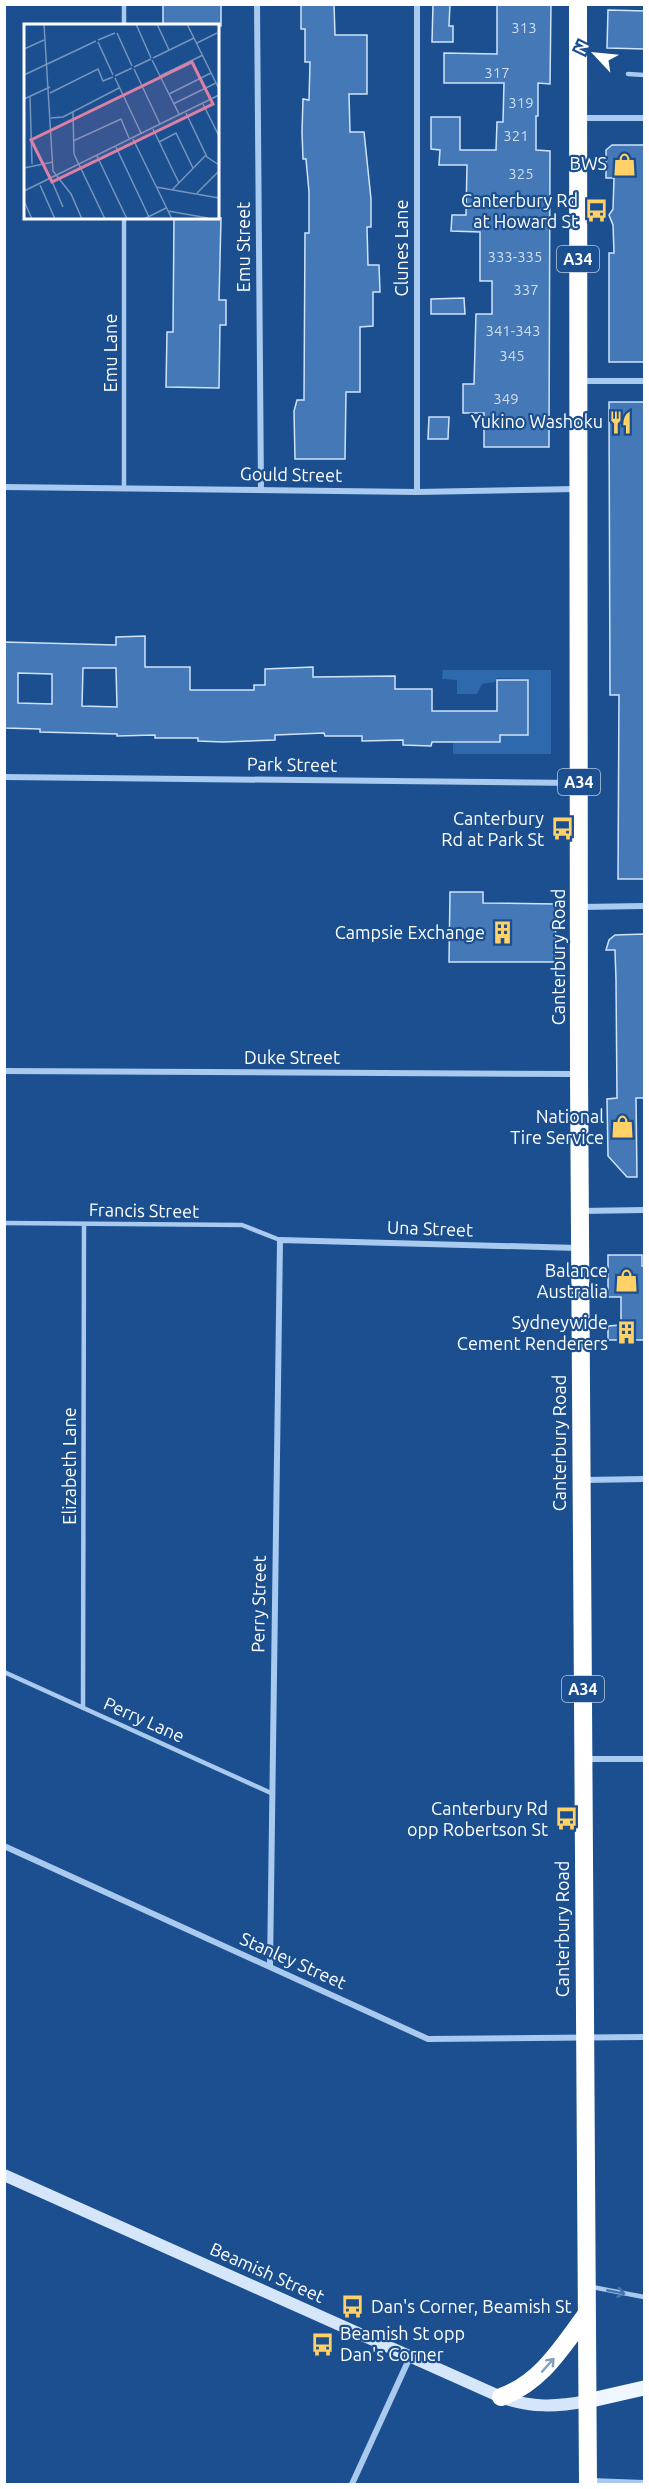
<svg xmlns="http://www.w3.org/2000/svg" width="649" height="2489" font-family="Ubuntu,sans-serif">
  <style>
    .green { fill: #2e69ad }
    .building { fill: #4478b7; stroke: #cfe3fa; stroke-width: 1.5; fill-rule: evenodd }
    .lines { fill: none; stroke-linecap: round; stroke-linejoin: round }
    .lane { stroke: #a9c9ee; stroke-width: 4.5 }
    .street { stroke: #a9c9ee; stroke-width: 6 }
    .secondary { stroke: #d6e6fa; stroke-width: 12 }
    .primary { stroke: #f0f6ff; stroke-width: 15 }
    .highway { stroke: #fff; stroke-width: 18 }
    .oneway { stroke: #4674ac }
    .oneway2 { stroke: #829ec1 }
    .labels { text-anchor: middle; stroke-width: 4.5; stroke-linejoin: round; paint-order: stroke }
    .number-label { font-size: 15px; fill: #d0dded }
    .shield { fill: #1b4f8f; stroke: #bbcadd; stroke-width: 1.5 }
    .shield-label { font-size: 16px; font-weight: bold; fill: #fff }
    .poi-label { font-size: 18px; fill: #fff; stroke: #1b4f8f; text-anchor: end }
    .street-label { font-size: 18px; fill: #fff; stroke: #1b4f8f }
    .inset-road { fill: none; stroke: #7695bc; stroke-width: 1.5 }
    .view { fill: #dd80a5; fill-opacity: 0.15; stroke: #dd80a5; stroke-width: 3 }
    .inset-edge { fill: none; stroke: #fff; stroke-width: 3 }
  </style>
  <rect width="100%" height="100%" fill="#1b4f8f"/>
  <!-- green -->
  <path class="green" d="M443 670H551V754H453V743H499V734H529V679L497 678 495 682 482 684 477 694H457V680L442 679Z"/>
  <!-- building -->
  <path class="building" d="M163 4H221V26H163Z
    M301 4H334L335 35H367V94H349L350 132H364L371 199V227H367L368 265H379L380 292H373V326L360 327V392H346L345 459H295L294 411 297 400H304L305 233H309V192L306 159H303L302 132 303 99 309 100 310 62H305V29H301Z
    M433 4H450L449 26H453V42H432Z
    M497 4H551L550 84 538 83V116H536V150L550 151 549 447H484V413H463V384H474L476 314H492V281H480V232L451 231 452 215H466L467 165H439L440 150 431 149V117H460V150H496L497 122H503L504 83H444V53L497 54Z
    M608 10 645 11V49L607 48Z
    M612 145H645V362H609V253H614L613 225 609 215 613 209 614 178H606V150Z
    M174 218H221L219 300H226V325H220L219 388 166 387 167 332H173Z
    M464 298 465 314H431V299Z
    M609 402H645V879H618L619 695H610Z
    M429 417H449L448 439H428Z
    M145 636V667H190V690H254V685H265V669L313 667V677L395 676V689H432V711H497V680H528V735H500V742H432L431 746 403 745V740L362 741V736H325L324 733 275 735V740L223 742 198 741V738H155V735L117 736V734L40 732V729L4 728V642L116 645V637ZM83 668H116L117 707 82 706ZM18 673 52 674V704L18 703Z
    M450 892H483V903L556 904 555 962H449Z
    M645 934V1098H636L637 1177H627L608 1156 607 1099 617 1098 616 980 615 950H606L609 940 615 935Z
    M608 1255H642V1266H645V1340H608V1326L621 1325V1297H608Z"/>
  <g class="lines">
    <!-- lane -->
    <path class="lane" d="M124 4V26
      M628 74 644 75
      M124 218V489
      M4 1223 242 1225 280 1240
      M4 1672 271 1793
      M83 1708 84 1224
      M592 2287 644 2297"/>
    <!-- street -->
    <path class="street" d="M257 4 261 490
      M581 118H644
      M582 381H644
      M4 487 417 492 577 489
      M417 492V4
      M4 777 578 783
      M580 907 644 906
      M4 1071 575 1074
      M581 1211 644 1210
      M585 1480 644 1479
      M587 1759H644
      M4 1846 428 2039 644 2037
      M270 1967 280 1240 578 1248
      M591 2481 644 2483
      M352 2484 410 2357"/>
    <!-- secondary -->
    <path class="secondary" d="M4 2175 501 2397C531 2408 556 2407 587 2401"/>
    <!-- primary -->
    <path class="primary" d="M587 2401 644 2388"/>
    <!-- highway -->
    <path class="highway" d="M578 4 579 1074 588 2484
      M501 2397C541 2383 562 2347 586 2315"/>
  </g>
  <!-- one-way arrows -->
  <defs><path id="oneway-shaft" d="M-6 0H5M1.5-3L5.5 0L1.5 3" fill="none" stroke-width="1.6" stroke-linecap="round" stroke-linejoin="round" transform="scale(1.5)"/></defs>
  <use class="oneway" href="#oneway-shaft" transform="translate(616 2292) rotate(11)"/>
  <use class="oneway2" href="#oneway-shaft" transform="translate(548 2365) rotate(-48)"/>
  <!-- icons -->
  <defs>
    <symbol id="shop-bare" viewBox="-9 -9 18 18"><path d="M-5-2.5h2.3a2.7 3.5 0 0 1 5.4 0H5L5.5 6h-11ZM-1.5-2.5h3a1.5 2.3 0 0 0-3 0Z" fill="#ffd166" stroke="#1b4f8f" stroke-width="2.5" paint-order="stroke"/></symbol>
    <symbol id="bus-bare" viewBox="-9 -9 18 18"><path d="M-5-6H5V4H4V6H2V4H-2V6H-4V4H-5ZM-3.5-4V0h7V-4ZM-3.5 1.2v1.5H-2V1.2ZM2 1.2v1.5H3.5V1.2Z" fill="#ffd166" stroke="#1b4f8f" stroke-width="2.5" paint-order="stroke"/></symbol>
    <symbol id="restaurant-bare" viewBox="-9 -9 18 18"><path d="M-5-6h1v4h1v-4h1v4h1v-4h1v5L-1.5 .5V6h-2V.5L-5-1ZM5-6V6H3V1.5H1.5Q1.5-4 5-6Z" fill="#ffd166" stroke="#1b4f8f" stroke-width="2.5" paint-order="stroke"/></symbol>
    <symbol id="building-bare" viewBox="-9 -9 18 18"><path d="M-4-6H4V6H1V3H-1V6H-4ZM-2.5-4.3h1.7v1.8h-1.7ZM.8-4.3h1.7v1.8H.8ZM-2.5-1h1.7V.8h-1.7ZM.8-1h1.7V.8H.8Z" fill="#ffd166" stroke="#1b4f8f" stroke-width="2.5" paint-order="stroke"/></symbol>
  </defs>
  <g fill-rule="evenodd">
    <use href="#shop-bare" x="608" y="148" width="33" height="33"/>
    <use href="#bus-bare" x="580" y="194" width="33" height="33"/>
    <use href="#restaurant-bare" x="604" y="406" width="33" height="33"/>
    <use href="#bus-bare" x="546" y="812" width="33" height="33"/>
    <use href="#building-bare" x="486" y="916" width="33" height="33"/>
    <use href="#shop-bare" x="606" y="1110" width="33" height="33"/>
    <use href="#shop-bare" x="610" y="1264" width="33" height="33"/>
    <use href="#building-bare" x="610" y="1316" width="33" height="33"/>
    <use href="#bus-bare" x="550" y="1802" width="33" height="33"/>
    <use href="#bus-bare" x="336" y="2290" width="33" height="33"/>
    <use href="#bus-bare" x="306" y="2328" width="33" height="33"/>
  </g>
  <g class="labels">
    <!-- number labels -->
    <g class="number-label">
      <text x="524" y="33">313</text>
      <text x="497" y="78">317</text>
      <text x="521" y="108">319</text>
      <text x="516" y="141">321</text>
      <text x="521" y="179">325</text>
      <text x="515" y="262">333-335</text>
      <text x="526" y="295">337</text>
      <text x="513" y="336">341-343</text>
      <text x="512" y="361">345</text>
      <text x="506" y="404">349</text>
    </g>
    <!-- shield labels -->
    <g class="shield">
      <rect x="557" y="246" width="42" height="26" rx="4.5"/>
      <rect x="558" y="769" width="42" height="26" rx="4.5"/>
      <rect x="562" y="1676" width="42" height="26" rx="4.5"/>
    </g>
    <g class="shield-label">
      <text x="578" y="265">A34</text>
      <text x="579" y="788">A34</text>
      <text x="583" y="1695">A34</text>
    </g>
    <!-- poi labels -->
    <g class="poi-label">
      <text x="607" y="170">BWS</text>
      <text x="578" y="207">Canterbury Rd<tspan x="578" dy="21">at Howard St</tspan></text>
      <text x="603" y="428">Yukino Washoku</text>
      <text x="544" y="825">Canterbury<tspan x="544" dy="21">Rd at Park St</tspan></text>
      <text x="485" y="939">Campsie Exchange</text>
      <text x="604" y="1123">National<tspan x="604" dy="21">Tire Service</tspan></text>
      <text x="608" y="1277">Balance<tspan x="608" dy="21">Australia</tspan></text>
      <text x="608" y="1329">Sydneywide<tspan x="608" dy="21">Cement Renderers</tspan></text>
      <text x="548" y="1815">Canterbury Rd<tspan x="548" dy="21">opp Robertson St</tspan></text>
      <text x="371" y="2313" text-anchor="start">Dan's Corner, Beamish St</text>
      <text x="340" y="2340" text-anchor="start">Beamish St opp<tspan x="340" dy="21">Dan's Corner</tspan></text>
    </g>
    <!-- street labels -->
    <g class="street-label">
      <text transform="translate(244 247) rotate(-90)" y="6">Emu Street</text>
      <text transform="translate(402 248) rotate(-90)" y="6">Clunes Lane</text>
      <text transform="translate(111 353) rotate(-90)" y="6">Emu Lane</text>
      <text transform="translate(291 475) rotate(1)" y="6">Gould Street</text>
      <text transform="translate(292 765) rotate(1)" y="6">Park Street</text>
      <text transform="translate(559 957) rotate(-90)" y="6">Canterbury Road</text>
      <text x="292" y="1064">Duke Street</text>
      <text transform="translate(144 1211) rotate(1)" y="6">Francis Street</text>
      <text transform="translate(430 1229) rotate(2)" y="6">Una Street</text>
      <text transform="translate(560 1443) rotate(-90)" y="6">Canterbury Road</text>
      <text transform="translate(70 1466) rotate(-90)" y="6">Elizabeth Lane</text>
      <text transform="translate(259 1604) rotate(-89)" y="6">Perry Street</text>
      <text transform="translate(144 1720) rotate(24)" y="6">Perry Lane</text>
      <text transform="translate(563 1929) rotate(-90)" y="6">Canterbury Road</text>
      <text transform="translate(293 1961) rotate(24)" y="6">Stanley Street</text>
      <text transform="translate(267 2273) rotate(24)" y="6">Beamish Street</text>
    </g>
  </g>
  <!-- overview -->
  <g transform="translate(24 24)">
    <rect width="195" height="195" fill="#1b4f8f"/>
    <path class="inset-road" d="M20 0 29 147 47 170 58 195M112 0 127 34M133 0 145 26M163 0 195 65M93 9 108 42M74 16 91 9M74 18 89 51M173 19 193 9M0 25 20 16M129 34 170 14M128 36 155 90M110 43 127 35M110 45 136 100M0 51 72 17M91 52 108 44M136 52 179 31M91 54 117 109M26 69 74 45 79 57 89 53M145 70 187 49M6 73 8 140M0 75 26 63M149 80 192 59M179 80 195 112M49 88 50 130 81 195M162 89 183 133 195 141M27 94 39 93 95 64M129 105 155 159M109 115 148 195M49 117 97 95 105 114M135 118 152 109 169 144M92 123 125 193M73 132 103 195M0 144 29 138M27 155 39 183M16 161 31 195M132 163 195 174M148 166 182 131M0 167 195 71M173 169 195 147M0 177 8 195M144 187 184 194M120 195 142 184"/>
    <path class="view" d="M168 38 189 80 28 158 7 116Z"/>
    <rect width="195" height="195" class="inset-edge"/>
  </g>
  <!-- border -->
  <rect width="649" height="2489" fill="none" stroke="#ffffff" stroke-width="12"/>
  <!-- north arrow -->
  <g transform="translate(595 54) rotate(296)" stroke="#1b4f8f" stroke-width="4.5" paint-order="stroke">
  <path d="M0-4.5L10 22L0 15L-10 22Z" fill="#ffffff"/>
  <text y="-9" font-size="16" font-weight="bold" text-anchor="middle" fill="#ffffff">N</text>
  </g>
</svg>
